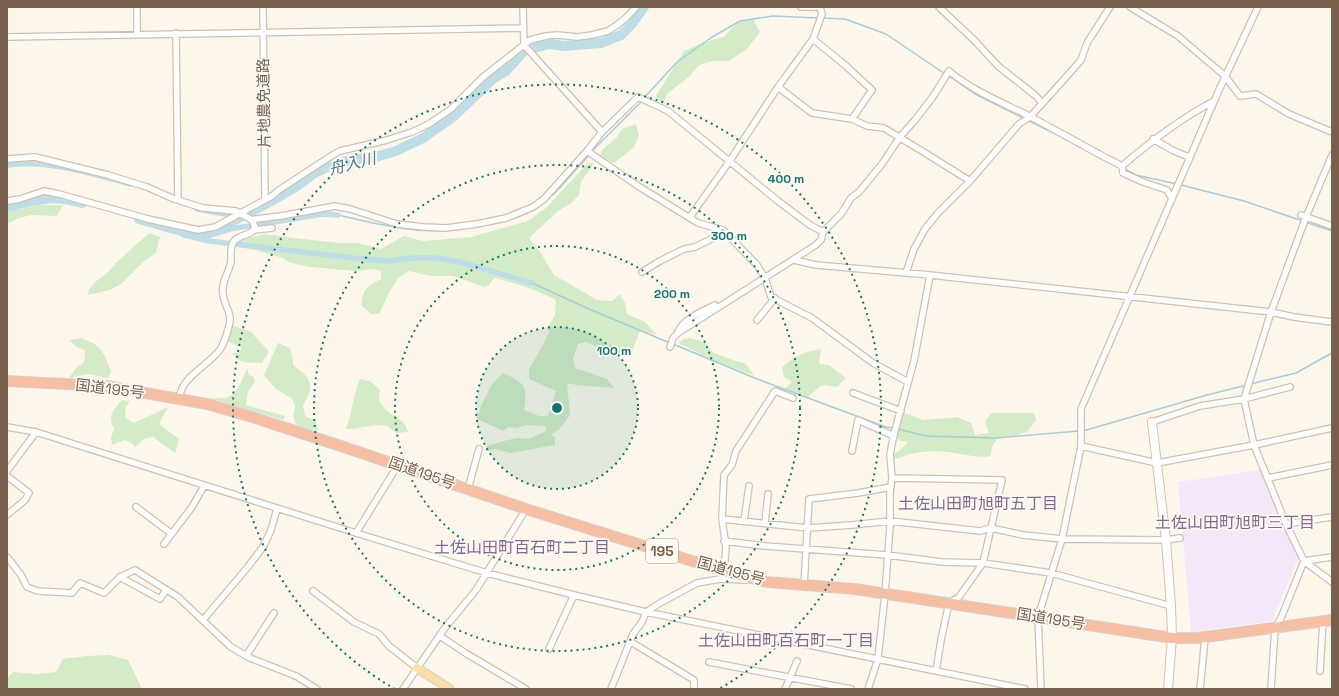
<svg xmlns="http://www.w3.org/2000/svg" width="1339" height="696" font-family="'Space Grotesk','Noto Sans JP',sans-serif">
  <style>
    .education { fill: #f4e7f9 }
    .green { fill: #d4ebc8 }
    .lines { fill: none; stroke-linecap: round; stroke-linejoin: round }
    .stream { stroke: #a5cdd9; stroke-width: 1.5 }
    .canal { stroke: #bedee7; stroke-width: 5.5 }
    .river { stroke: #bedee7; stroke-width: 10 }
    .street-casing { stroke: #d0c0af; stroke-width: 8 }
    .secondary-casing { stroke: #d3c1ad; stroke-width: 10 }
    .primary-casing { stroke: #d9d2cd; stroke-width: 10 }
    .highway-casing { stroke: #d9d2cd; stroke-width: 12 }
    .street { stroke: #fff; stroke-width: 5.5 }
    .secondary { stroke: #fff; stroke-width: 8 }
    .primary { stroke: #fae0a5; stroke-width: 8 }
    .highway { stroke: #f6bea3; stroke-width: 10 }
    .ring { fill: none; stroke: #0f766e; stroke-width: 2; stroke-dasharray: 2 4 }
    .labels { text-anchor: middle; stroke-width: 3.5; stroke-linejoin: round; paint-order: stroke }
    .shield { fill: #fffbf2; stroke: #a18e7e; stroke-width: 1 }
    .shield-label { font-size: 14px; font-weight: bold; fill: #79604d }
    .street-label { font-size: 15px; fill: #79604d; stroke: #fffbf2 }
    .water-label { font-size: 16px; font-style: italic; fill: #477b8b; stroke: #fffbf2 }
    .neighbourhood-label { font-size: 16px; fill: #886694; stroke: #fffbf2 }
    .centre { fill: #0f766e; stroke: #fffbf2; stroke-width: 2 }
    .ring-label { font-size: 12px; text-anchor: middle; font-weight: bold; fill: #0f766e; stroke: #fffbf2; stroke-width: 3.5; stroke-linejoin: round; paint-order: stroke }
  </style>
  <rect width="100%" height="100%" fill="#fdf7eb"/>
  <!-- education -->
  <path class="education" d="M1261 470 1298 559 1272 621 1191 632 1178 482Z"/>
  <!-- green -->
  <path class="green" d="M753 19 760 32 747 49 729 61H713L699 65 690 76 667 94 664 103 655 97 684 51 705 42 724 37 737 23Z
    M636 124 639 135 634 147 614 163 600 158 602 150 617 137 622 129Z
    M595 162 581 182 579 195 570 204 558 211 529 238 539 250 554 275 597 300 612 301 620 294 625 303 627 314 645 322 656 334 640 331 631 354H615L586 342 578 344 573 358 575 368 607 379 614 388C598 386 583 387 567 383L570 415 559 430 551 434 555 438V445L511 453 494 449 486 451 487 446 508 440 518 438 529 439 546 431 545 426 526 425 517 428 508 427 504 431 477 419 481 406 492 384 503 373C525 382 528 387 524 410L539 416H548L556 391 529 379V370L549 333 548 327 555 315 556 300C536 290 516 283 494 278L489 285 484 287 453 276H430L409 271 398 278 390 291 379 314H371L362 306C362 289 367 286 381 279V271L371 269 355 271 310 267 291 263 280 257 251 249 235 247 239 240 265 234 294 238 340 243H358L381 249 404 236 423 241 471 237 528 221 546 208 587 164Z
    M39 205H63L57 216 31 215 19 218 7 224V212Z
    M149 233 160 237 156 253 144 261 121 284 110 290 88 295 89 289 95 282 106 274 118 261Z
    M231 325 252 332C257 341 264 344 269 352L262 363C250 362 239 365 232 353H238L242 348 225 340Z
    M81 338C103 346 102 350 111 371L108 378 89 374 69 378 75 369 84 362 85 350 78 348 69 340Z
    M690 338 705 342 712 352 733 360 746 364 755 376 715 361 678 343 684 339Z
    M278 343 290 348 293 360V365C313 379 314 385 303 406L305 416 316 421 318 431 301 428 296 424 293 416 295 407 292 399 276 389 264 375Z
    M821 349 819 364 829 365 846 378 837 387 822 385 808 397 784 389 792 382 784 377 782 367C795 355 805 352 821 349Z
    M247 368 249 375 254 377 255 382 248 391 246 405 285 416 284 420 208 398C214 398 222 399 228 397 238 394 243 377 247 368Z
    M360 379 370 381 380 390 379 401C381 403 383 407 385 409 394 418 405 418 408 432L396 433C394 431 391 429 388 427 377 422 358 430 346 429 352 413 353 395 360 379Z
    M122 400 130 401 125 408 126 418 134 423 168 407 159 424 179 439 175 453 153 437 145 438 135 447 133 444 125 440 112 445 111 437 114 429C107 415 113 411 122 400Z
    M905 413 923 420 957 417 971 423 975 435 989 433 985 421 992 413H1034L1036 420 1028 431 1015 436 997 439 992 447 991 456C980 458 972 456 961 454 938 450 918 449 897 459L891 455 899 451 908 442 901 441 893 436 897 422Z
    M109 655 128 660 142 689H7V678L13 672 36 674 56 672 63 659 86 656Z"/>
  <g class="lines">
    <!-- stream -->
    <path class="stream" d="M822 18 845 19 886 34 945 74
      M949 76 975 94 1025 119
      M644 98 677 62 712 37 740 21 773 16 818 18
      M1029 121 1070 141
      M591 152 642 101
      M1123 168 1136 175 1177 184
      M1181 185 1244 201 1332 231
      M546 200 556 192 589 155
      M338 215C380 225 420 235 463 229
      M492 224C508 221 527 216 540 205
      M532 283 589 309 670 343
      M673 344 757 379 886 427 894 428
      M1250 384 1296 373 1332 353
      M898 429 926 436 995 438 1079 431
      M1083 431 1207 395 1247 385"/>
    <!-- canal -->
    <path class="canal" d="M7 165C47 159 92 174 130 184
      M197 209 241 217
      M181 231 184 235 209 241 353 258 385 261 413 258H436L460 262 532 283
      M191 233 207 236 230 229 323 214 338 215"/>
    <!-- river -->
    <path class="river" d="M7 207C35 200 53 194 82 203
      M139 219 181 231C187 228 203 232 212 232L275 199 297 186 313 174 327 167 350 160 379 156 396 151 423 138 453 117 494 78 506 71 524 51 549 44 564 46 601 43 621 35 631 25 644 7"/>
    <defs>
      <path id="street" d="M263 7 265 200
        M523 7 524 45 602 132 587 151 638 186 698 223 723 230 757 265 765 278 771 297 812 318 873 363 908 382
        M801 7H817
        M939 7 975 41 998 66 1036 96 1042 103
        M1130 7 1178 36 1225 76 1240 96 1256 94 1289 114 1332 132
        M176 33 178 200
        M137 34V7
        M7 37 523 28
        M813 39 845 65 872 90 852 119
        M778 87 812 113 852 119 867 126 884 128 922 151 970 181
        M602 132 638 97 668 111 778 201 810 225 823 232 821 240 816 245 678 333 673 338 670 347
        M1153 139 1174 151 1189 157
        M1332 155 1306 217 1271 312 1244 399 1254 445 1286 524 1304 561 1332 582
        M7 159 35 157 108 175 147 187 174 199 203 208 236 211 252 220 255 227 253 231C248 235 238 236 234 241 230 246 231 255 231 261 229 273 221 282 223 294 224 306 233 313 229 326 227 334 224 344 219 351 205 368 182 376 179 399
        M1122 166C1151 141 1180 119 1214 101
        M1122 166 1123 173 1143 182 1167 190 1172 199
        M7 201 20 199 44 191 59 194 148 219 198 230 215 227 272 196 279 190 331 156 340 151 387 140 412 132 429 124 451 109 482 78 530 40 546 36 557 35 577 37 592 35 608 31 617 25 627 17 636 7
        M1301 215 1332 226
        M690 217 729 162 778 87 813 39 822 14 820 7
        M252 220 256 219 281 216 335 206 350 209 397 224 424 227 446 228 477 224 506 218 533 207 544 199 587 151
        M254 230 272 228
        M823 232 841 214 851 198 859 192 882 164 900 137 915 120 932 98 949 71C973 91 1001 102 1029 116 1060 132 1090 150 1122 166
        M794 260 816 265 930 275 1271 312 1294 317 1332 322
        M642 272 660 261 684 249 695 247 725 232
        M906 273 914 249 925 229 938 213 970 181 1019 124 1030 117 1067 76 1081 60 1087 43 1110 7
        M757 320 775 298
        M678 332C683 319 703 311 715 305
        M853 393 901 411
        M1152 422 1200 406 1244 399 1290 387
        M7 427 36 432 356 533 487 573 574 595 646 612 1025 689
        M1081 446 1157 463 1254 445 1332 428
        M852 451 858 420 894 436
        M7 471 36 432
        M7 476 29 493 25 500 7 515
        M892 478 1002 480 983 563 959 597 949 603 941 640 936 671
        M1268 478 1332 465
        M468 489 479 449
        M136 507 172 534
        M722 519 808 528 852 525 890 521 980 531 991 528 1023 535 1062 539 1166 540 1180 538
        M744 521 749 486
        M765 523 768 494
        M1286 524 1332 517
        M356 533 398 465
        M724 541 765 546 887 555 942 562 983 563 1051 573 1171 606
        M164 544 192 507 204 486
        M7 557 21 575 27 587 38 591 72 593 80 583 104 593 120 577 135 570 178 597 231 647 250 658 296 676 317 689
        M724 571 726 547 722 519 724 475 732 465 736 451 775 391 793 398
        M120 577 160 599 166 590
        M804 585 809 499 858 493 891 487
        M313 591 354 622 379 634 389 646 417 668
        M203 620 247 568 263 547 271 530 277 509
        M440 636 467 654 526 689
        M631 642 694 680V689
        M549 649 574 595
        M246 656 274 613
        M709 662 851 689
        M1320 671 1323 621
        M403 689 444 629 476 590 526 509
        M611 689 633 634 642 622 646 612 660 603 697 583 720 579 746 580
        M785 689 797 661
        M868 689 878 659 885 594 890 526V493L892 478 890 454 894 434 914 361 930 275
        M1041 689 1038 617 1062 539 1081 446V409L1219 90 1258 7
        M1200 689 1205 638
        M1271 689 1275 628 1281 618 1304 561 1332 557"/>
      <path id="secondary" d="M1152 422 1166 540 1171 606 1172 638 1168 689"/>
      <path id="primary" d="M417 668 450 689"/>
      <path id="highway" d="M7 381 106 386 207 404 252 417 341 446 526 509 724 571 767 582 855 589 1172 638H1198L1332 620"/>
    </defs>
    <!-- street casing -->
    <use href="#street" class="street-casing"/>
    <!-- secondary casing -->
    <use href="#secondary" class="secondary-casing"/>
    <!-- primary casing -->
    <use href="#primary" class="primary-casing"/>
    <!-- highway casing -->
    <use href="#highway" class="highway-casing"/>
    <!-- street -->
    <use href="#street" class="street"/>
    <!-- secondary -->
    <use href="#secondary" class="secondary"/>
    <!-- primary -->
    <use href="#primary" class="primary"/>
    <!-- highway -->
    <use href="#highway" class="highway"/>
  </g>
  <!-- distance rings -->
  <circle cx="557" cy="408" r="81" fill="#0f766e" fill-opacity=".12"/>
  <g class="ring">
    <circle cx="557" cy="408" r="81"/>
    <circle cx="557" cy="408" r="162"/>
    <circle cx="557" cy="408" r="243"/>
    <path d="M395 689A324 324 0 1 1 719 689"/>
  </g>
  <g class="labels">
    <!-- shield labels -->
    <rect class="shield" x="646" y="539" width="32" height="24" rx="3"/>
    <g class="shield-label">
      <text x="662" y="556">195</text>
    </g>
    <!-- street labels -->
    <g class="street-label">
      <text transform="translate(264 103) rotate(-91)" y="5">片地農免道路</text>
      <text transform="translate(110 389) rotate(7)" y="5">国道195号</text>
      <text transform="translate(422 473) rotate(19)" y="5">国道195号</text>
      <text transform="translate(731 571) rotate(15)" y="5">国道195号</text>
      <text transform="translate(1051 619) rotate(9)" y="5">国道195号</text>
    </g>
    <!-- water labels -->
    <g class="water-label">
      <text transform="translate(352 163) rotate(-14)" y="6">舟入川</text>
    </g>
    <!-- neighbourhood labels -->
    <g class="neighbourhood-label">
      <text x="978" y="509">土佐山田町旭町五丁目</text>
      <text x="1235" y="528">土佐山田町旭町三丁目</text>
      <text x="522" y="553">土佐山田町百石町二丁目</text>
      <text x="786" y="646">土佐山田町百石町一丁目</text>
    </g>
  </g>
  <circle cx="557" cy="408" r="6" class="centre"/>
  <g class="ring-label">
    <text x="786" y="183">400 m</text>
    <text x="729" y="240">300 m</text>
    <text x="672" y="298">200 m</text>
    <text x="614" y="355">100 m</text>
  </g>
  <!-- border -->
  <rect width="1339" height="696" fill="none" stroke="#79604d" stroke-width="16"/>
</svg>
